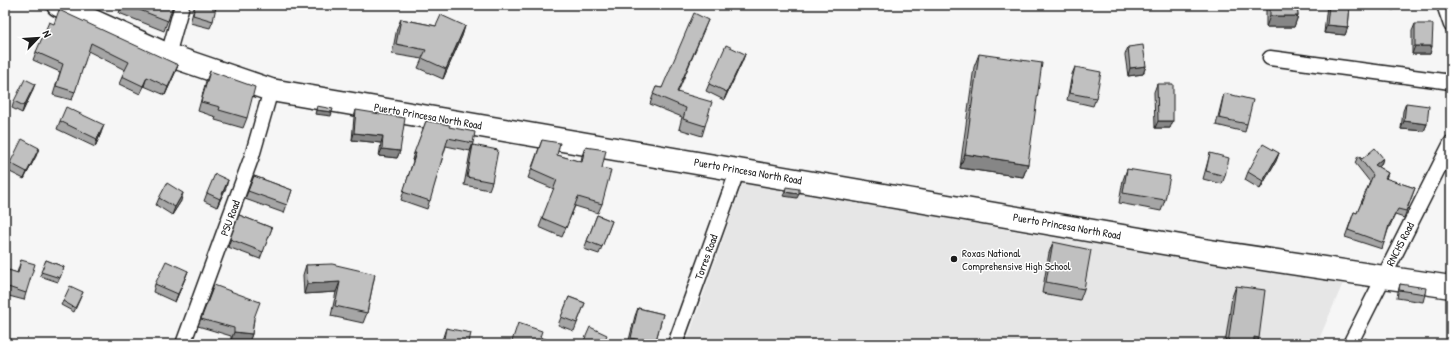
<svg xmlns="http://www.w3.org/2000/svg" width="1456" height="349" viewBox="0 0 1456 349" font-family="'Patrick Hand',sans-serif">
<rect width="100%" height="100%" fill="#f6f6f6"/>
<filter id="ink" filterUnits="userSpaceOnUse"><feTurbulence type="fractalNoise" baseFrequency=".025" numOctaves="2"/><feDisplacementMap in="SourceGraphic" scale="8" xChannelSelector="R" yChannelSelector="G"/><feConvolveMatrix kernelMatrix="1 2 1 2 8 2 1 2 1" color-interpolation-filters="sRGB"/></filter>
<g filter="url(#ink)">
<path fill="#e6e6e6" d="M743 182 1038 235 1343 283 1317 344H686Z"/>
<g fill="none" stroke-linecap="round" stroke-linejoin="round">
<g stroke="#1c1c1c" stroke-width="17">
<path id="minor" d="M1444 5 1451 25
M168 55 182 5
M1270 58 1451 82
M183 344 252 156 271 90
M675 344 738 169
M1350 344 1451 143"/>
</g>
<g stroke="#1c1c1c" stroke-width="25">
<path id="primary" d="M58 5 168 55 271 90 1210 251 1451 287"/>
</g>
<use href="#minor" stroke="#fff" stroke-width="14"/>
<use href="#primary" stroke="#fff" stroke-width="22"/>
</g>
<path fill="#a5a5a5" stroke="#1c1c1c" d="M122 5H173L164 31 119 13Z
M195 5H210L213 21 210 28 190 23Z
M1266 5H1297L1298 16 1294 27H1266Z
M1327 5H1350L1348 27 1345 35 1324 33Z
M401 19 436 26H465L462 36 443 79 418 68 422 59 392 54 397 28Z
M708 20 678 92 705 126 702 136 679 129 682 117 650 104 656 87 662 88Z
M54 24 178 65 175 73 165 95 144 86 140 94 119 84 125 70 88 51 72 100 53 95 60 72 33 60 36 52Z
M1415 24 1432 46 1430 54H1412V31Z
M1128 47 1146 66 1143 74 1128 76 1125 55Z
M745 54 742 62 724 100 706 91 709 84Z
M979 54 1028 164 1023 177 960 168 974 67Z
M1075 67 1096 98 1093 106 1067 100 1072 74Z
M210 71 247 118 243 128 215 120 216 117 198 111 206 81Z
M1157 84 1170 128H1155L1154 92Z
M32 92 22 113 12 108 14 101Z
M1224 93 1247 124 1245 132 1216 125Z
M1406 103 1427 124 1424 131 1401 129 1403 111Z
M356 110 400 151 397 158 379 156 381 143 352 140 354 117Z
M60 121 101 133 95 147 57 129Z
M426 121 449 127 473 143 470 151 446 146 427 209 401 200 413 161 412 160Z
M542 140 557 155 581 162 582 156 585 147 602 168V204L598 213 575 206 562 237 539 227 554 189 528 178Z
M473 145 492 182 489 190 464 185 470 153Z
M39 148 36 156 24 179 8 171 10 163Z
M1210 153 1225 176 1222 184 1203 179 1208 161Z
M1279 153 1276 161 1260 189 1245 180 1248 172Z
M1358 156 1362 159 1383 158 1381 165 1378 167 1388 173 1386 179 1415 188 1404 218 1395 215 1388 230 1382 249 1345 237 1354 212 1357 213 1370 182 1355 163Z
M1127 169 1165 200 1161 211 1119 203 1123 180Z
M254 176 292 190 284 213 245 199Z
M228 180 217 207 204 201 207 193Z
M159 198 181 201 172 215 156 205Z
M239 215 272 228 260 259 228 247Z
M597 215 612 221 599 254 584 249Z
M1053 242 1084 289 1080 300 1042 293 1049 253Z
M21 260 26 293 24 300 5 295V269L17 273Z
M46 260 64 267 58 282 40 276Z
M306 265 375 274 367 313 363 323 331 316 336 292 304 294 303 275Z
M188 271 175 302 153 292 155 284Z
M1400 284 1425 294 1423 302 1397 298 1398 292Z
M214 285 254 319 252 334 249 342 231 340V336L198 326Z
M1236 286 1257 344H1225L1232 297Z
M83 292 74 312 61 305 63 301Z
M569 297 585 303 574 331 558 325Z
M638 308 663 314 655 344H628L635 316Z
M446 328 469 342 474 344H441L443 337Z"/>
<path fill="#868686" stroke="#1c1c1c" d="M1381 5H1395L1394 10 1380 8Z
M1270 16H1298L1294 27H1266Z
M1327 25 1348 27 1345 35 1324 33Z
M465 26 462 36 443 79 446 69Z
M1415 46H1432L1430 54H1412Z
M745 54 742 62 724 100 727 92Z
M178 65 175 73 165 95 168 87Z
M1146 66 1143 74 1128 76 1130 68Z
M147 77 144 86 140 94 143 86Z
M35 84 32 92 22 113 24 106Z
M316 110 332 112 331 116 315 114Z
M1158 121H1173L1170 128H1155Z
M1404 121 1427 124 1424 131 1401 129Z
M104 125 101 133 95 147 97 139Z
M354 133 383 136 381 143 352 140Z
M39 148 36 156 24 179 27 172Z
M382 149 400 151 397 158 379 156Z
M414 153H416L413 161 412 160Z
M1279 153 1276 161 1260 189 1263 181Z
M965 154 1028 164 1023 177 960 168Z
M1383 158 1381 165 1372 172 1375 165Z
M228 180 226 188 217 207 220 199Z
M785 192 799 194 797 198 783 196Z
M183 193 181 201 172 215 175 207Z
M188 271 185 279 175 302 178 294Z
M340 282 336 292 304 294 307 284Z
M234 332 252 334 249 342 231 340Z
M1254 337 1259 338 1257 344H1252Z"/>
<path fill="#c0c0c0" stroke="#1c1c1c" d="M127 5H173L168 21Z
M195 5H210L216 7 213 21 193 15Z
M1270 5H1297L1298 16H1270Z
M1329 5H1350L1348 27 1327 25Z
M59 10 178 65 168 87 147 77 143 86 122 76 129 62 91 43 75 92 56 86 63 64 36 52 49 22 54 24Z
M694 13 708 20 677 92 712 102 705 126 683 119 686 108 653 94 656 87 662 88Z
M441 15 465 26 446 69 422 58 426 50 396 44 401 19 436 26Z
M1415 24H1433L1432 46H1415Z
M726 45 745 54 727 92 709 84Z
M1143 45 1146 66 1130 68 1128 47Z
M979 54 1042 63 1028 164 965 154Z
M1075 67 1101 72 1096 98 1069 93Z
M210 71 255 87 247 118 219 110 220 107 201 102Z
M25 79 35 84 24 106 14 101Z
M1157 84H1173V121H1158Z
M1224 93 1253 100 1247 124 1219 118Z
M1406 103 1429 106 1427 124 1404 121Z
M317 106 333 109 332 112 316 110Z
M66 107 104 125 97 139 60 121Z
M356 110 405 118 400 151 382 149 383 136 354 133Z
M5 115 7 116 5 122Z
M426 121 450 125 449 127 475 132 473 143 448 138 430 201 403 192 416 153H414Z
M22 139 39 148 27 172 10 163Z
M542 140 560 143 557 155 582 162 585 147 606 150 602 168 611 170 602 204 578 197 566 228 542 218 557 180 532 169Z
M1263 144 1279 153 1263 181 1248 172Z
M473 145 498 150 492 182 467 177Z
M1375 148 1383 158 1375 165 1388 173 1385 178 1415 188 1406 211 1398 209 1389 225 1384 243 1348 230 1354 212 1357 213 1373 175 1358 156 1362 159Z
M1210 153 1229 158 1225 176 1206 171Z
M1127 169 1170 176 1165 200 1123 193Z
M215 174 228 180 220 199 207 193Z
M254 176 292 190 287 205 248 191Z
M167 183 183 193 175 207 159 198Z
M786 187 799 189V194L785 192Z
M239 215 272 228 263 252 230 239Z
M597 215 612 221 602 247 587 241Z
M1053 242 1091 250 1084 289 1046 282Z
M21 260 35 264 26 293 5 286V269L18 273Z
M46 260 64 267 60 278 41 272Z
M166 261 188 271 178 294 155 284Z
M332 264 375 274 367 313 335 306 340 282 307 284 306 265Z
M1400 284 1426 288 1425 294 1399 290Z
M214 285 260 302 254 318 252 334 234 332V328L201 319Z
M70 286 83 292 75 308 63 301Z
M1236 286 1265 290 1259 338 1254 337V344H1228Z
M569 297 585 303 577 323 561 317Z
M638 308 663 314 655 344 631 338Z
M518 323 542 331 540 337 559 344H511Z
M590 327 607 335 603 344H584L583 343Z
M446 328 471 333 469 342 474 344H443Z
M1365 338 1377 344H1362Z"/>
</g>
<circle fill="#1c1c1c" stroke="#fff" stroke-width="1.5" cx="954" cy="259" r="4"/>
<g text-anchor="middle" stroke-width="3" stroke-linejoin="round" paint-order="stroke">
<g font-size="11" fill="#1c1c1c" stroke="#fff">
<text transform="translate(428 116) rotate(10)" y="4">Puerto Princesa North Road</text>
<text transform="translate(748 171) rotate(10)" y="4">Puerto Princesa North Road</text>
<text transform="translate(230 218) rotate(-70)" y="4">PSU Road</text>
<text transform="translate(1067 226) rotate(10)" y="4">Puerto Princesa North Road</text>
<text transform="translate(1400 244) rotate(-63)" y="4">RNCHS Road</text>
<text transform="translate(706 257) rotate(-70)" y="4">Torres Road</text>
</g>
<g font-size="11" fill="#1c1c1c" stroke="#fff" text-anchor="start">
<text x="962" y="257">Roxas National<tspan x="962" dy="13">Comprehensive High School</tspan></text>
</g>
</g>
<rect width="1456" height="349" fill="none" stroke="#fff" stroke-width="20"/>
<rect x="10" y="10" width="1436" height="329" fill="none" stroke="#1c1c1c" stroke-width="1.5" filter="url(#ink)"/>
<g transform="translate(38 38) rotate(65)" stroke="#ffffff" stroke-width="3" paint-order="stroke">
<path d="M0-3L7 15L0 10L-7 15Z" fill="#1c1c1c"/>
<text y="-6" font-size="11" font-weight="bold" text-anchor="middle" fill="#1c1c1c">N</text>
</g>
</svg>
